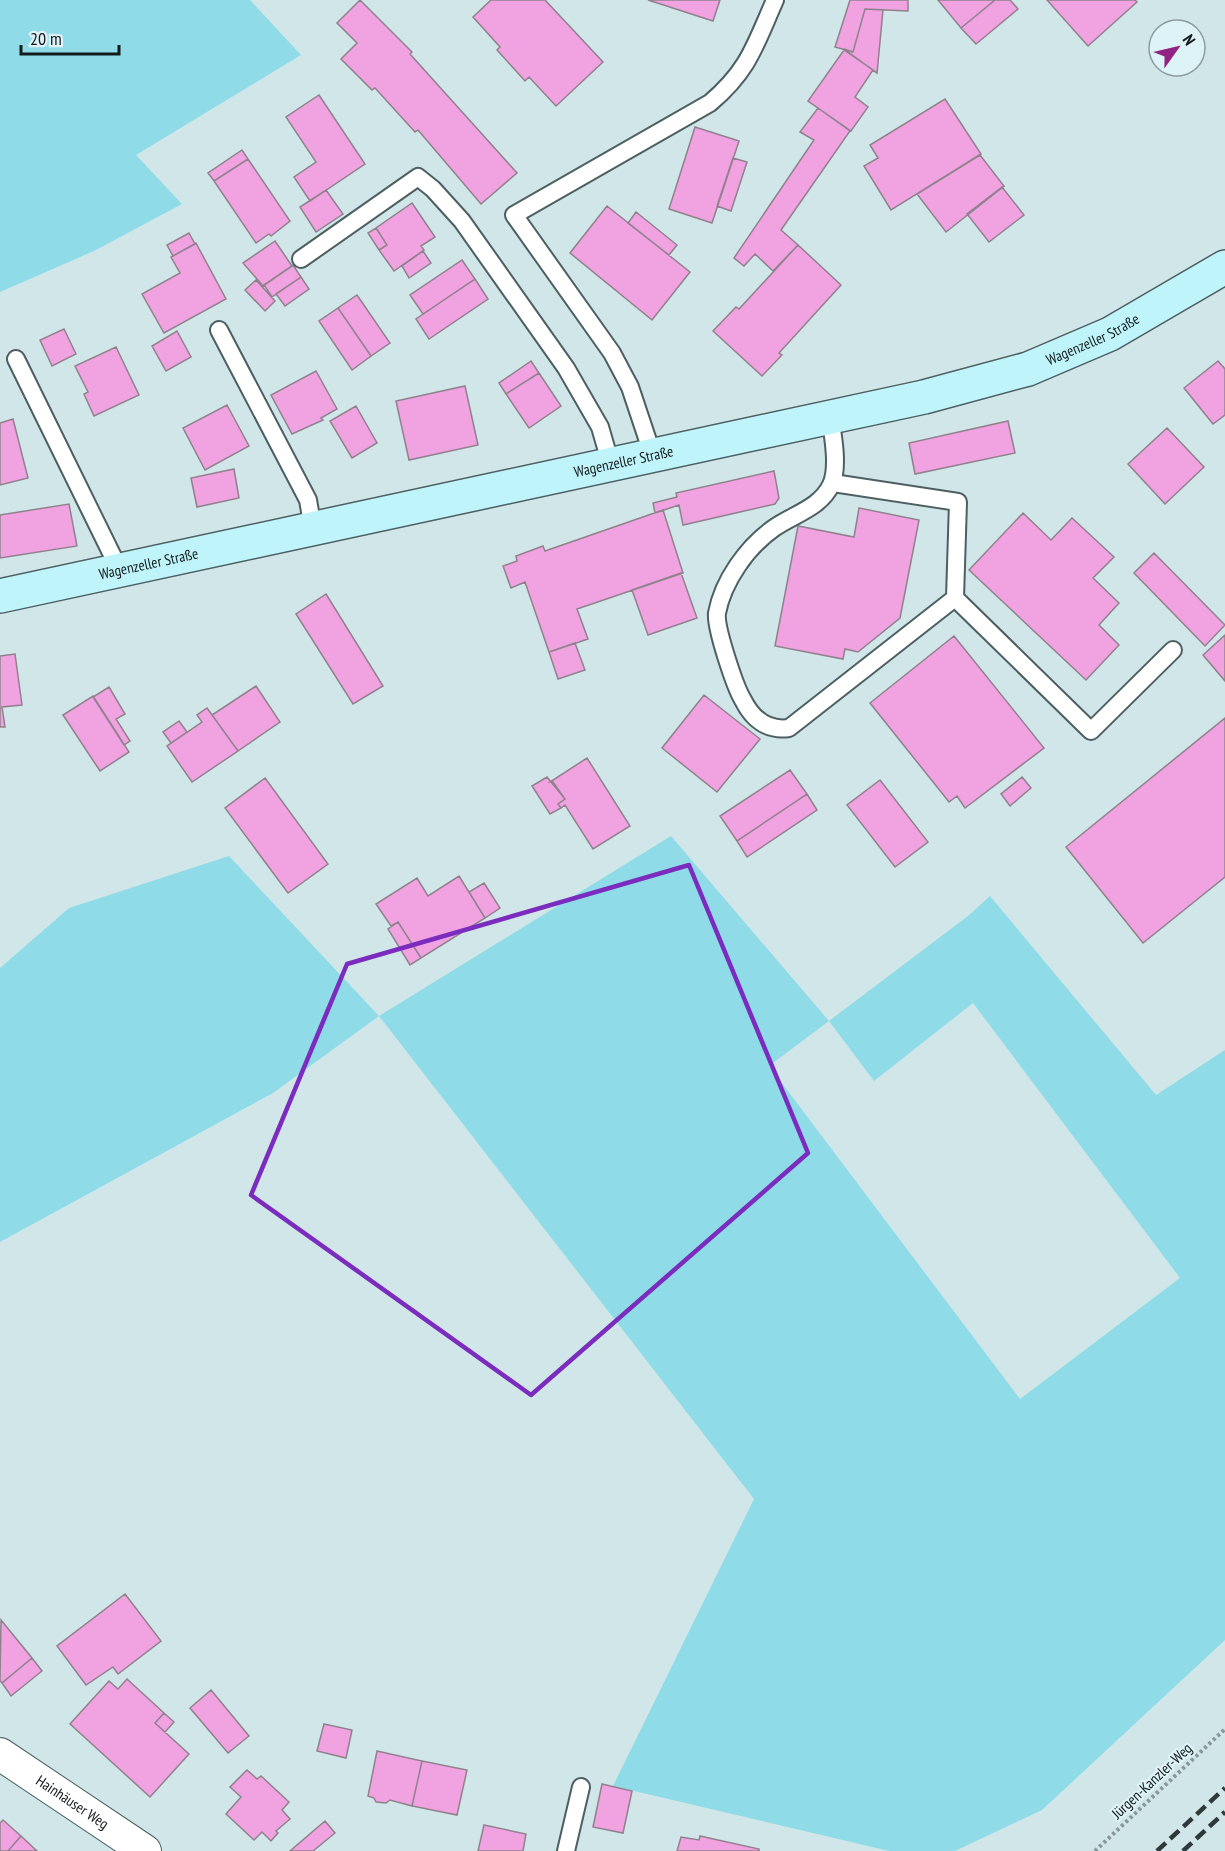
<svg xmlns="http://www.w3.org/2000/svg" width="1225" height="1851" viewBox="0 0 1225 1851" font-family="'PT Sans Narrow',sans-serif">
<rect width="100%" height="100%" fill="#d1e6e9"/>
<path fill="#8fdce8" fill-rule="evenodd" d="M0 0H250L301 55 136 155 182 204 94 251 0 292Z
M671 836 829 1021 968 916 990 896 1156 1095 1225 1050V1640L1042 1810 955 1851H889L613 1786 754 1499 379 1016 273 1093 0 1242V968L69 908 229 856 379 1016ZM973 1003 1180 1278 1020 1399 769 1066 829 1021 874 1081Z"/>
<path fill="#f0a2e1" stroke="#90828d" stroke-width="1.5" d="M360 0 412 52 410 54 517 173 481 204 418 130 415 132 375 88 372 90 341 59 357 43 337 23Z
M491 0H545L603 62 556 106 529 77 525 81 497 50 500 47 473 17Z
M648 0H720L713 21Z
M850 0H908V11L865 9 853 52 835 47Z
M938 0H995L961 28Z
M995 0H1010L1018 9 976 44 961 28Z
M1047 0H1135L1137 2 1088 46Z
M865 9 883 10 877 73 844 49 853 52Z
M844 50 873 70 855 97 868 107 851 131 808 101Z
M319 95 365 164 310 201 294 177 316 162 286 117Z
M945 99 981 154 891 210 864 166 878 158 870 145Z
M818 108 850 131 781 230 798 245 773 271 755 254 744 266 734 258 814 140 800 132Z
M695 127 739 141 712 223 669 209Z
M242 150 248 159 214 181 208 173Z
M980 155 1004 186 946 232 917 194Z
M733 158 747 162 731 211 717 206Z
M248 159 290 221 271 236 269 234 256 243 214 181Z
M1002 187 1024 215 989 242 967 214Z
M326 190 343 214 316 232 300 207Z
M412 203 435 237 421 246 424 250 394 271 379 250 387 245 376 228Z
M607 206 690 272 652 320 570 253Z
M636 212 677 245 669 255 628 223Z
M376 228 387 245 379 250 368 233Z
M189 233 195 244 173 256 167 245Z
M275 241 292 266 263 286 243 263Z
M196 243 226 299 164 333 142 294 180 273 171 257Z
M798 245 841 285 779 353 782 355 762 376 713 331 736 307 739 309Z
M423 251 431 263 409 278 402 266Z
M462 260 475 279 423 314 410 295Z
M293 265 301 277 272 297 264 285Z
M301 277 309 289 285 306 276 294Z
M475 279 488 299 429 339 416 319Z
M256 280 275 301 265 311 245 290Z
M357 295 390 343 371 356 338 308Z
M338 308 371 356 352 370 319 321Z
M64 329 76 354 52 366 40 340Z
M177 331 191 357 166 371 152 346Z
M116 347 139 395 94 416 84 394 88 392 75 366Z
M531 361 539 373 506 394 499 383Z
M1218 361 1225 369V415L1213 424 1184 388Z
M316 371 337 409 321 418 323 420 292 434 271 395Z
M539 373 561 406 529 428 506 394Z
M465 386 478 445 409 460 396 401Z
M227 405 249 446 205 470 183 428Z
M356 406 377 443 352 458 330 421Z
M13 419 28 478 0 485V423Z
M1008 421 1015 453 915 474 909 443Z
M1167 428 1204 467 1165 504 1128 464Z
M234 469 239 498 197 507 191 478Z
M774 471 779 498 775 504 683 525 679 505 655 513 653 503 677 497 676 493Z
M69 504 77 546 0 558V515Z
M859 508 919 520 900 618 858 652 845 649 843 659 775 646 798 526 854 537Z
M663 510 683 573 577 609 588 639 549 652 525 582 511 588 503 566 517 561 516 556 543 546 545 551Z
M1023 513 1051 540 1072 518 1114 557 1093 578 1119 603 1099 625 1119 645 1086 680 969 570Z
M1154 553 1225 625 1205 646 1134 573Z
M681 573 697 618 648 635 632 590Z
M326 594 383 686 353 704 296 614Z
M1225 635V681L1203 655Z
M954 636 1044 748 965 808 957 796 949 802 870 703Z
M575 643 585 670 558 679 549 652Z
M15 654 22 705 2 707 5 727H0V656Z
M256 686 280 722 238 751 212 715Z
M109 687 125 714 116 719 130 741 124 745 93 697Z
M704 695 760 739 717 792 662 748Z
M93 696 129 752 100 771 63 715Z
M207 708 238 751 192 782 167 746 202 722 197 715Z
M1225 718V877L1143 943 1066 847Z
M179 721 187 732 171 743 163 732Z
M587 758 630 826 593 849 565 805 561 808 558 804 565 799 553 782H550Z
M790 770 807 794 737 841 720 816Z
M547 777 565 799 558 804 561 808 550 814 532 786Z
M1022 777 1031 788 1010 806 1001 794Z
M265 778 328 864 288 893 225 808Z
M880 780 928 842 895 867 847 805Z
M807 794 817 810 747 857 737 841Z
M459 876 485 918 421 958 398 922 391 926 376 904 417 878 428 896Z
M484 883 500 908 485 918 469 892Z
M398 922 421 958 410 965 388 929Z
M125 1594 161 1641 118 1674 113 1667 86 1685 57 1646Z
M1 1620 32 1658 2 1683 0 1681Z
M32 1658 42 1671 11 1696 2 1683Z
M127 1679 164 1713 155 1723 189 1754 150 1797 70 1724 109 1681 118 1689Z
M211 1690 249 1736 228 1753 190 1708Z
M164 1713 174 1722 165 1732 155 1723Z
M324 1724 352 1730 346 1758 317 1751Z
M377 1751 422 1761 412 1806 390 1800 386 1803 376 1802 374 1798 368 1796Z
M422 1761 467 1770 457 1815 412 1806Z
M247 1770 257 1779 261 1776 289 1802 282 1810 290 1819 276 1831 278 1833 271 1841 262 1832 254 1840 226 1814 241 1797 230 1787Z
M602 1784 632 1791 623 1833 593 1827Z
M3 1820 21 1836 8 1851H0V1823Z
M325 1821 335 1833 313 1851H290Z
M484 1825 526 1834 523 1851H478Z
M21 1836 37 1851H8Z
M700 1836 759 1849V1851H677L681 1837 699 1840Z"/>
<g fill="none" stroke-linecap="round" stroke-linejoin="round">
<g stroke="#4d5f62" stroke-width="20">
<path id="service" d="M301 259 418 177 433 189 462 221 566 368 600 427 611 465
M219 330 308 500 313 529
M16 359 120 571
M830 417C833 435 839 468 831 485 820 508 794 514 774 528 747 547 723 581 717 613 715 627 735 687 743 700 753 720 768 731 789 728L955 598 958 502 833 483
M653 456 630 387 612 353 514 215 710 103C749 70 755 45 775 0
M955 598 1091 731 1173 650
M566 1851 581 1787"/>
</g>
<g stroke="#4d5f62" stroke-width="34">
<g id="minor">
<path id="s1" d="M0 1754 145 1851"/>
</g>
</g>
<g stroke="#4d5f62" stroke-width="36">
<g id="secondary">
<path id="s2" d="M0 596 924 397 1028 369 1110 334 1225 267"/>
</g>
</g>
<path stroke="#88979a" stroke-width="4" stroke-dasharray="3 3" stroke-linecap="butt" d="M1095 1851 1225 1729"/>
<use href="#service" stroke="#fff" stroke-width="16"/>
<use href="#minor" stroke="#fff" stroke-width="32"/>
<use href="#secondary" stroke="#bff4fa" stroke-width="33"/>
<path stroke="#30393a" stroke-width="4.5" stroke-dasharray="12 6" stroke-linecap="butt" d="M1157 1851 1225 1788
M1183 1851 1225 1812"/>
</g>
<path fill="none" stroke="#7b2cbf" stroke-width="4.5" stroke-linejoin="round" d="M689 865 808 1153 531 1395 251 1195 347 964Z"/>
<g text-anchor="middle" stroke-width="4.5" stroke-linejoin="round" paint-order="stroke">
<g font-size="15" fill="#141b1c" stroke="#def3f7">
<text dy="5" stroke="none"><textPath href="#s2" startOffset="1124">Wagenzeller Straße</textPath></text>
<text dy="5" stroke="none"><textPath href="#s2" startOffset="638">Wagenzeller Straße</textPath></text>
<text dy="5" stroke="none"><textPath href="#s2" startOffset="152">Wagenzeller Straße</textPath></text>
<text transform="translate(1152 1781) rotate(-43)" y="5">Jürgen-Kanzler-Weg</text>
<text dy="5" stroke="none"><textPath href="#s1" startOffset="87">Hainhäuser Weg</textPath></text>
</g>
</g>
<g transform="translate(1177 48) rotate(56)"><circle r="28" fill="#def3f7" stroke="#8d9d9f" stroke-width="1.5"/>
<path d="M0-4.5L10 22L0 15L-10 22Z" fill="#922283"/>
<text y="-9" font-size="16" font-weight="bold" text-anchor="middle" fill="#141b1c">N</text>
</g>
<path d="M21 45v9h98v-9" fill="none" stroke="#141b1c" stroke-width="3"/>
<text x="30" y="45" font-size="18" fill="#141b1c" stroke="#def3f7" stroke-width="4.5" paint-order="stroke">20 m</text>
</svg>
